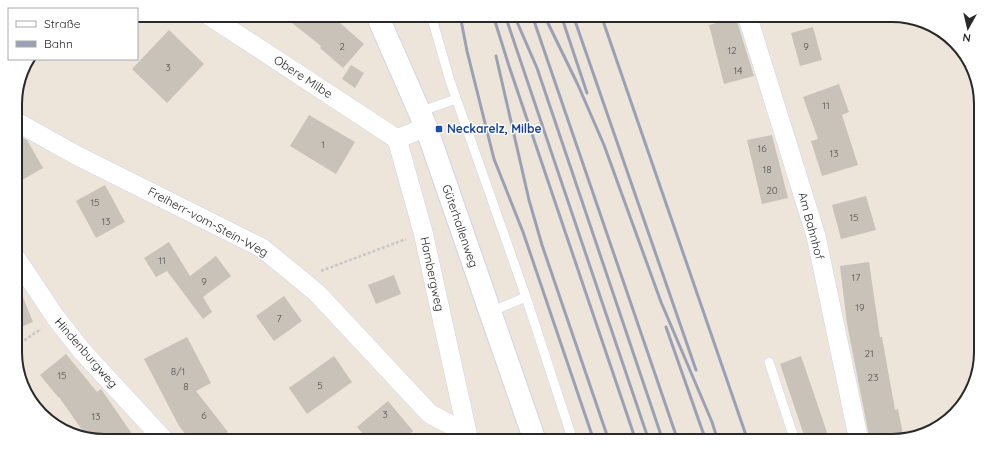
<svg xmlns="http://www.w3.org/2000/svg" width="996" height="456" viewBox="0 0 996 456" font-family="Quicksand,sans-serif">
<rect width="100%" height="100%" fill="#ede5da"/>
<path fill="#c8c2b9" d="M282 15H331L364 44 343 68 320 48 321 46Z
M736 18 754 76 724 84 709 25Z
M813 27 822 60 800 66 791 33Z
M169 30 204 64 167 103 132 69Z
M351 65 364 73 355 88 342 79Z
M839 84 849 112 842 115 858 165 822 176 811 141 818 139 803 97Z
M309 115 355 142 336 174 290 146Z
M15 134 27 140 43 168 15 184Z
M772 135 788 198 762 204 747 140Z
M105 185 125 222 96 238 76 201Z
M866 196 876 230 841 239 832 205Z
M169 242 190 276 216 256 231 276 203 297 212 312 203 319 167 271 156 277 144 258Z
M869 262 880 337H882L895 410 898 409 904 439 897 441H870L847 324 840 266Z
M394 275 401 294 376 304 368 285Z
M16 280 33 322 16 329Z
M284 296 302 321 274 341 256 316Z
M187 337 211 383 196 391 228 432 216 441H191L179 426 144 359Z
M66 354 97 392 101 389 137 441H104L87 437 59 397H58L40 375Z
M334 356 352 382 307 414 289 388Z
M801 356 830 441H806L780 364Z
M388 401 413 431 402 441H369L357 427Z"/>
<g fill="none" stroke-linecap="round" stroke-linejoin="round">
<g stroke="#cfd3e4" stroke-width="10">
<path id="service" d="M431 15 450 81 526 297 573 441
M419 112 456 99
M490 312 526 297
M769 362 795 441"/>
</g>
<g stroke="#cfd3e4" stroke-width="20">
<path id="minor" d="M208 15 397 139
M747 15 816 236 859 441
M15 121 76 155 262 248 317 293 430 414 466 433
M397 139 423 232 469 441
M397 139 426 127
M16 258 56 318 82 351 165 441"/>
</g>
<g stroke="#cfd3e4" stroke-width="24">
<path id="tertiary" d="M377 15 426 127 535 441"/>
</g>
<path stroke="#c7c7c7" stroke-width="2.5" stroke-dasharray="3 2" stroke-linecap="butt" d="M321 271 406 239
M16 346 41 329"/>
<use href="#service" stroke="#fff" stroke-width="9"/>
<use href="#minor" stroke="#fff" stroke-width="19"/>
<use href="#tertiary" stroke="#fff" stroke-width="22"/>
<path stroke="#9ca0b5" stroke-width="3" d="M460 15 467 51 494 159 523 232 594 441
M493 15 509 66 636 441
M505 15 649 441
M514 15 537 68 663 441
M532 15 678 441
M544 15 578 85 604 145 661 302 712 422 718 441
M561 15 587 93
M573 15 696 370
M601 15 748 441
M496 56 529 200 542 245 609 441
M666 327 706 441"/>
</g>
<rect fill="#1a4fb4" stroke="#fff" stroke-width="1.5" x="435" y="125" width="8" height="8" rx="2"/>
<g text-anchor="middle" stroke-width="3" stroke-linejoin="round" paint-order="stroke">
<g font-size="10" fill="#514f4d">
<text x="342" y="50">2</text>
<text x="806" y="50">9</text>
<text x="732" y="54">12</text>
<text x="168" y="71">3</text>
<text x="738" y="74">14</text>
<text x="826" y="109">11</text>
<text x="323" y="148">1</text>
<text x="762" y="152">16</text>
<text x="834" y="157">13</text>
<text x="767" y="173">18</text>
<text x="772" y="194">20</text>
<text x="95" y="206">15</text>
<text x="854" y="221">15</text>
<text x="106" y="225">13</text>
<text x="162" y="264">11</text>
<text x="856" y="281">17</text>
<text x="204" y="285">9</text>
<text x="860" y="311">19</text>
<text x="279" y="322">7</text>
<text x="869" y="357">21</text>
<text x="178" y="375">8/1</text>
<text x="62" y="379">15</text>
<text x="873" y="381">23</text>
<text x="320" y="389">5</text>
<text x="186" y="390">8</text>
<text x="385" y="418">3</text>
<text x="204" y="419">6</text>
<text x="96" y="420">13</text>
</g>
<g font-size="12" fill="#292929" stroke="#fff">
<text transform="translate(303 77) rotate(33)" y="4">Obere Milbe</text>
<text transform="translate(208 222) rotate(28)" y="4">Freiherr-vom-Stein-Weg</text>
<text transform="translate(460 226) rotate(71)" y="4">Güterhallenweg</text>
<text transform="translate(811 226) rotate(75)" y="4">Am Bahnhof</text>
<text transform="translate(432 274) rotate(78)" y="4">Hambergweg</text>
<text transform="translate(86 353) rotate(49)" y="4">Hindenburgweg</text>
</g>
<g font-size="12" font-weight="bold" fill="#164399" stroke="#fff" text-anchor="start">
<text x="447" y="133">Neckarelz, Milbe</text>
</g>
</g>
<path d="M0 0H996V456H0ZM104 22H892A82 82 0 0 1 974 104V352A82 82 0 0 1 892 434H104A82 82 0 0 1 22 352V104A82 82 0 0 1 104 22Z" fill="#fff" fill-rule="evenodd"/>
<path fill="none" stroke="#292929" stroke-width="2" d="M104 22H892A82 82 0 0 1 974 104V352A82 82 0 0 1 892 434H104A82 82 0 0 1 22 352V104A82 82 0 0 1 104 22Z"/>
<rect x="8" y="8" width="130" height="52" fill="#ffffff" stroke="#a9a9a9"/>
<rect x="16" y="21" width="20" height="6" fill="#ffffff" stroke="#a9a9a9"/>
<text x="44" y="28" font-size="12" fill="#292929">Straße</text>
<rect x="16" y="41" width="20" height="6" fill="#9ca0b5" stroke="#a9a9a9"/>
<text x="44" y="48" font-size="12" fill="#292929">Bahn</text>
<g transform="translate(968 28) rotate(188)" stroke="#ffffff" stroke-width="3" paint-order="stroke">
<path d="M0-3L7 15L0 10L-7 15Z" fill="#292929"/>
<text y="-6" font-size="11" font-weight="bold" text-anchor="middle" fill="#292929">N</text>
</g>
</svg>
